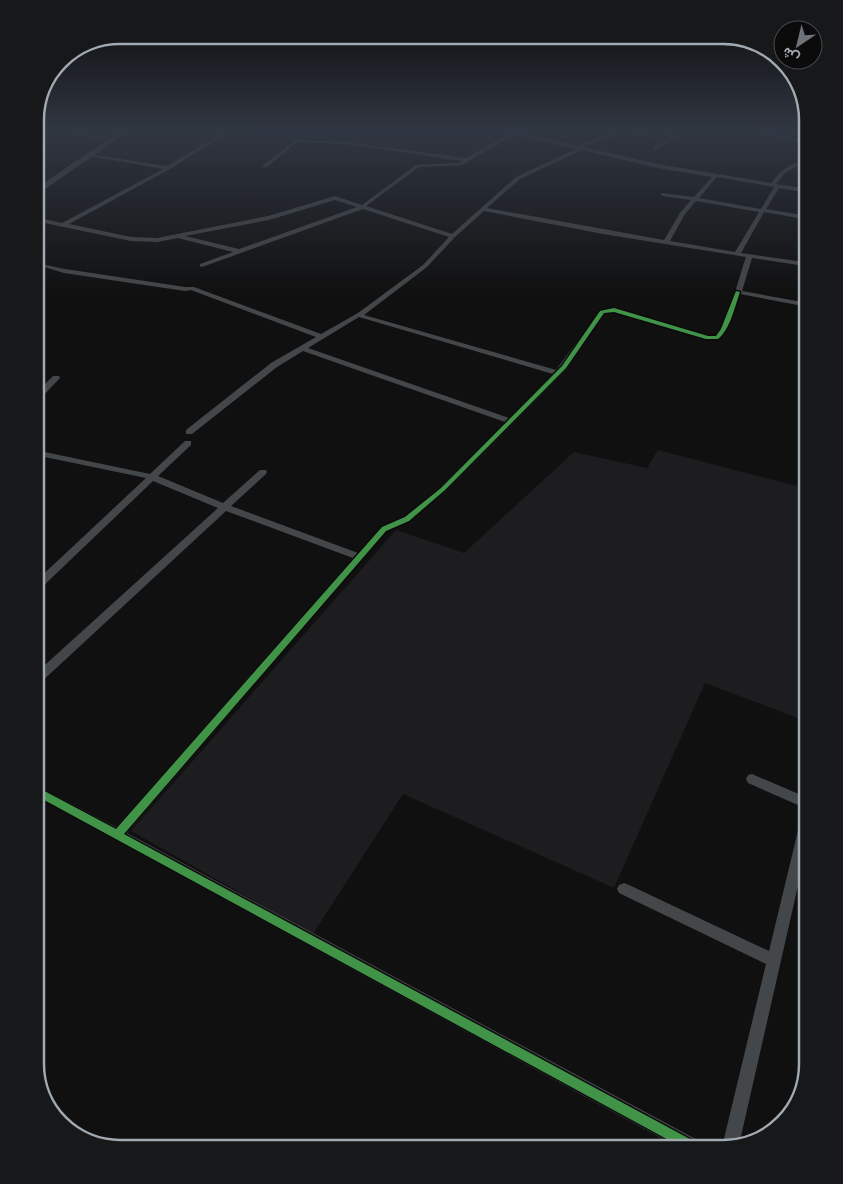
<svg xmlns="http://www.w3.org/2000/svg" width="843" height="1184" viewBox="0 0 843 1184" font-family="Barlow,Vazirmatn,sans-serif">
<rect width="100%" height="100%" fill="#101010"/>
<path fill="#1d1d1f" d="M658 450 808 489V722L705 683 614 888 403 794 313 934 131 831 396 530 464 553 574 452 647 468Z"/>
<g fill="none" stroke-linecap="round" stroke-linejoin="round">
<path fill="#444749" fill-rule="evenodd" d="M41 129H53L107 138 105 139Z
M229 129H234L170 169 69 224 131 237 157 238 268 216 335 196 362 205 416 165 459 163 462 161 347 144 297 142 267 167H263V165L296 140 347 142 466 158 510 133 496 129 515 131 578 146 621 129H628L654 136 652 137 629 133 624 131 583 147 658 164 771 183C782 170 790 160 808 163V167L799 165 785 173 776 184 808 189V193L779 188 766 209 808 216V220L764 212 741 253 804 262 808 259V265L805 266 752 258 742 291 808 303V307L740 294 727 329 720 338 708 340 614 312 604 314 567 369 446 491 410 521 387 531 127 833 703 1143 705 1149H681L35 796V785L116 827 353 558 226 511 39 684 35 685V674L218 508 153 481 39 590 35 591V582L146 478 35 455V450L150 474 185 441H191V445L158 476 223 503 260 470H266L267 472 266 474 231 506 358 553 381 527 404 517 440 487 505 422 303 351 277 367 192 434H186V430L271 363 316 337 191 290 185 291 64 273 41 266V264L65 269 185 287H194L321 334 358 313 423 265 449 237 363 209 202 267 200 266V264L233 252 178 238 157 242 131 241 35 221V217L62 223 163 169 90 156 88 154 167 166ZM515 134 576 149 516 177 452 234 366 206 419 167 462 165ZM582 150 658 168 712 177 694 197 661 193V195L663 196 691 200 680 213 664 240 487 208 520 179ZM717 177 774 187 761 209 699 198ZM335 200 357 207 239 249 185 236 269 220ZM696 201 759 212 735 252 670 241 685 214ZM484 211 603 234 746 257C738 280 730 316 716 335L708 336 614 308 600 311 556 370 364 315 427 267 455 237ZM359 317 553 374 509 418 308 348Z
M643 129H651L677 137 655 150 653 148 671 137Z
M738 129H748L808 141V143Z
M53 376H59L60 378 38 401H35V394Z
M752 774 808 798V842L739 1145 723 1149 722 1147 766 964 619 893 617 889 619 885 624 883 629 885 769 951 802 814 804 810 807 809 748 783 746 779 748 775Z"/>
<path fill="#47494a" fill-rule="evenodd" d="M123 129H132L35 196V189Z"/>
<g stroke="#0b0b0c" stroke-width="3">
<path id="cycleway" d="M736 291 740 292C735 306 730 330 718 339H706L614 312 604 313 566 368 445 490 409 521 386 531 124 834 701 1145 703 1149H685L35 795V786L116 829 382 527 405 517 441 488 562 366 600 311 614 308 708 336H716L721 329Z"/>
</g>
<use href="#cycleway" fill="#419447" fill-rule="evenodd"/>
</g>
<linearGradient id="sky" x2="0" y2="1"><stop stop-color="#090909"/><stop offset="0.44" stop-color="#313742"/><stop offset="1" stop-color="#313742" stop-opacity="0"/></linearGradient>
<rect width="843" height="295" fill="url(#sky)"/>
<path d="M0 0H843V1184H0ZM120 44H723A76 76 0 0 1 799 120V1064A76 76 0 0 1 723 1140H120A76 76 0 0 1 44 1064V120A76 76 0 0 1 120 44Z" fill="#171819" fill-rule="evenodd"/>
<path fill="none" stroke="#a1a9b1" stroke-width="2.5" d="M120 44H723A76 76 0 0 1 799 120V1064A76 76 0 0 1 723 1140H120A76 76 0 0 1 44 1064V120A76 76 0 0 1 120 44Z"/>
<g transform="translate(798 45) rotate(215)"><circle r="24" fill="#0b0b0c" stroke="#474a4e"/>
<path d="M0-4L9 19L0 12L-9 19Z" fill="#6e7379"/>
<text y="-8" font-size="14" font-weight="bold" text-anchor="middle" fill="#a1a9b1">ش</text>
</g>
</svg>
